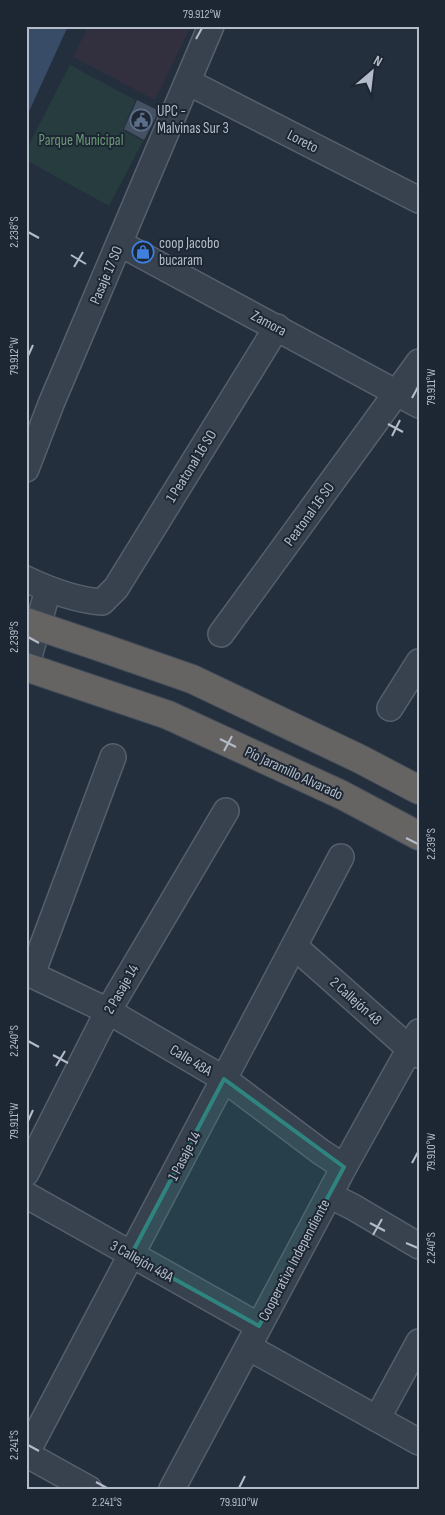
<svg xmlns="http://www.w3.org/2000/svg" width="445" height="1515" viewBox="0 0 445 1515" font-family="'Sofia Sans Condensed',sans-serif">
<rect width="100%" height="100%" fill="#242f3e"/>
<path fill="#32303f" d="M89 26H191L155 100 73 57Z"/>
<path fill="#263c3f" d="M70 65 135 100 123 130 143 141 109 206 26 160V150Z"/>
<path fill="#394c67" d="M26 26H68L26 118Z"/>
<path fill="#455162" d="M137 100 159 111 144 140 124 129Z"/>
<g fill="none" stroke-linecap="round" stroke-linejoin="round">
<g stroke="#565f6c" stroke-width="28">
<path id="minor" d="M188 82 419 200
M119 243 419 405
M26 469 51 404 211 26
M26 579C51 591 75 600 102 602L116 588 277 327
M221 634 419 362
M26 667 48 590
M390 708 419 662
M294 946 410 1049 419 1055
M26 972 108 1011 224 1079 321 1152 344 1167
M32 974 113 757
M26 1173 108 1011 226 811
M26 1195 259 1326
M329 1195 353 1207 419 1246
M248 1347 419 1442
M377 1419 419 1342
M26 1454 341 857
M26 1454 89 1489
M172 1489 344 1167 419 1032"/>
</g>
<g stroke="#434c59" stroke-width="30">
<path id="trunk" d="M103 648 192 679 360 759 419 790
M26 667 168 715 342 795 419 836"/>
</g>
<use href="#minor" stroke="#38414e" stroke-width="25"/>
<use href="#trunk" stroke="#656462" stroke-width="28"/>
<g stroke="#434c59" stroke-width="30" stroke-linecap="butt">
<path id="trunk-bridge" d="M26 622 103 648"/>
</g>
<use href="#trunk-bridge" stroke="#656462" stroke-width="28"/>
</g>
<path fill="#308480" fill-opacity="0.2" stroke="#308480" stroke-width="4" stroke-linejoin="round" d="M224 1079 344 1167 259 1326 131 1255Z"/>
<path fill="none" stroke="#b4bcc9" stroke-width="2" d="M196 39 202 28M28 232 39 238M71 255 86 264M74 267 83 252M28 356 33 345M412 398 418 387M388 424 403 432M392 436 400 420M28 637 39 643M220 739 236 747M224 751 232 736M406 838 418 844M28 1041 39 1047M53 1055 68 1063M56 1066 65 1051M28 1121 33 1110M412 1163 418 1152M370 1223 385 1231M373 1235 382 1219M406 1243 418 1248M28 1445 39 1451M96 1482 107 1488M239 1488 245 1476"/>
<defs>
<g id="civic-ring" transform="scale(1.125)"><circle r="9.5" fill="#1d2633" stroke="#5c6f8a" stroke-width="1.5"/><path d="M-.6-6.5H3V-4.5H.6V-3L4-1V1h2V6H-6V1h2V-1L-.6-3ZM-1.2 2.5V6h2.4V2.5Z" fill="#5c6f8a"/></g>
<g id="shop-ring" transform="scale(1.125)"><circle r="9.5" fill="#1d2633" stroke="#3f7fe0" stroke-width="1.5"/><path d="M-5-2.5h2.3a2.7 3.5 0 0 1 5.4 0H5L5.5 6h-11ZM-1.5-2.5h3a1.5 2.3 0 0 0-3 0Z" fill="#3f7fe0"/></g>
</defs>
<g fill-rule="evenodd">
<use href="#civic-ring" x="141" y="120"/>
<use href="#shop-ring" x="143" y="252"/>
</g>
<g text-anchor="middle" stroke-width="4" stroke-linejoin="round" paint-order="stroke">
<g font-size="15" fill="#b4bcc9" stroke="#1d2633" text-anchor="start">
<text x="157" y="116">UPC -<tspan x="157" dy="17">Malvinas Sur 3</tspan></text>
<text x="159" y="248">coop Jacobo<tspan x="159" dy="17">bucaram</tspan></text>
</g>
<g font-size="15" fill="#6b9a76" stroke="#1d2633">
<text x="81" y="145">Parque Municipal</text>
</g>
<g font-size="15" fill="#b4bcc9" stroke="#1d2633">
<text transform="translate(303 141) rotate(27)" y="5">Loreto</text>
<text transform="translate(106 275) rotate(-67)" y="5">Pasaje 17 SO</text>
<text transform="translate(269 323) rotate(28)" y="5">Zamora</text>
<text transform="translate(191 466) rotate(-58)" y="5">1 Peatonal 16 SO</text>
<text transform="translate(309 514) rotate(-54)" y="5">Peatonal 16 SO</text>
<text transform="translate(294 773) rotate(25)" y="5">Pío Jaramillo Alvarado</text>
<text transform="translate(121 989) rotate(-60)" y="5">2 Pasaje 14</text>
<text transform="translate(356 1001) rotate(42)" y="5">2 Callejón 48</text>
<text transform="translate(191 1060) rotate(31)" y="5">Calle 48A</text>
<text transform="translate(184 1156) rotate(-62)" y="5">1 Pasaje 14</text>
<text transform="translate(294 1260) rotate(-62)" y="5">Cooperativa Independiente</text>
<text transform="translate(142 1261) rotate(29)" y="5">3 Callejón 48A</text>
</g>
</g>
<rect width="445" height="1515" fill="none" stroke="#1d2633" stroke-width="55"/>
<g transform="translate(372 72) rotate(28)" stroke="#1d2633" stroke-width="4" paint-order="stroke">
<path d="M0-4L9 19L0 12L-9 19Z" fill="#b4bcc9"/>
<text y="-8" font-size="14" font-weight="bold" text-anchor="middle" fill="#b4bcc9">N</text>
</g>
<rect x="28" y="28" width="390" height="1460" fill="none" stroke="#b4bcc9" stroke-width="2"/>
<g font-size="12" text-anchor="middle" fill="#b4bcc9">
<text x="202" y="18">79.912°W</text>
<text transform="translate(14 232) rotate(-90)" y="4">2.238°S</text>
<text transform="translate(14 356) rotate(-90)" y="4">79.912°W</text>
<text transform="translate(431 387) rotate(-90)" y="4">79.911°W</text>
<text transform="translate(14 637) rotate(-90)" y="4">2.239°S</text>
<text transform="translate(431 844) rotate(-90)" y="4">2.239°S</text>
<text transform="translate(14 1041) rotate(-90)" y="4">2.240°S</text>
<text transform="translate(14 1121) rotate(-90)" y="4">79.911°W</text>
<text transform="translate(431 1152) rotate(-90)" y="4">79.910°W</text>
<text transform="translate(431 1248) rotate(-90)" y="4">2.240°S</text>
<text transform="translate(14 1445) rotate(-90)" y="4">2.241°S</text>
<text x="107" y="1506">2.241°S</text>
<text x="239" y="1506">79.910°W</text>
</g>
</svg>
